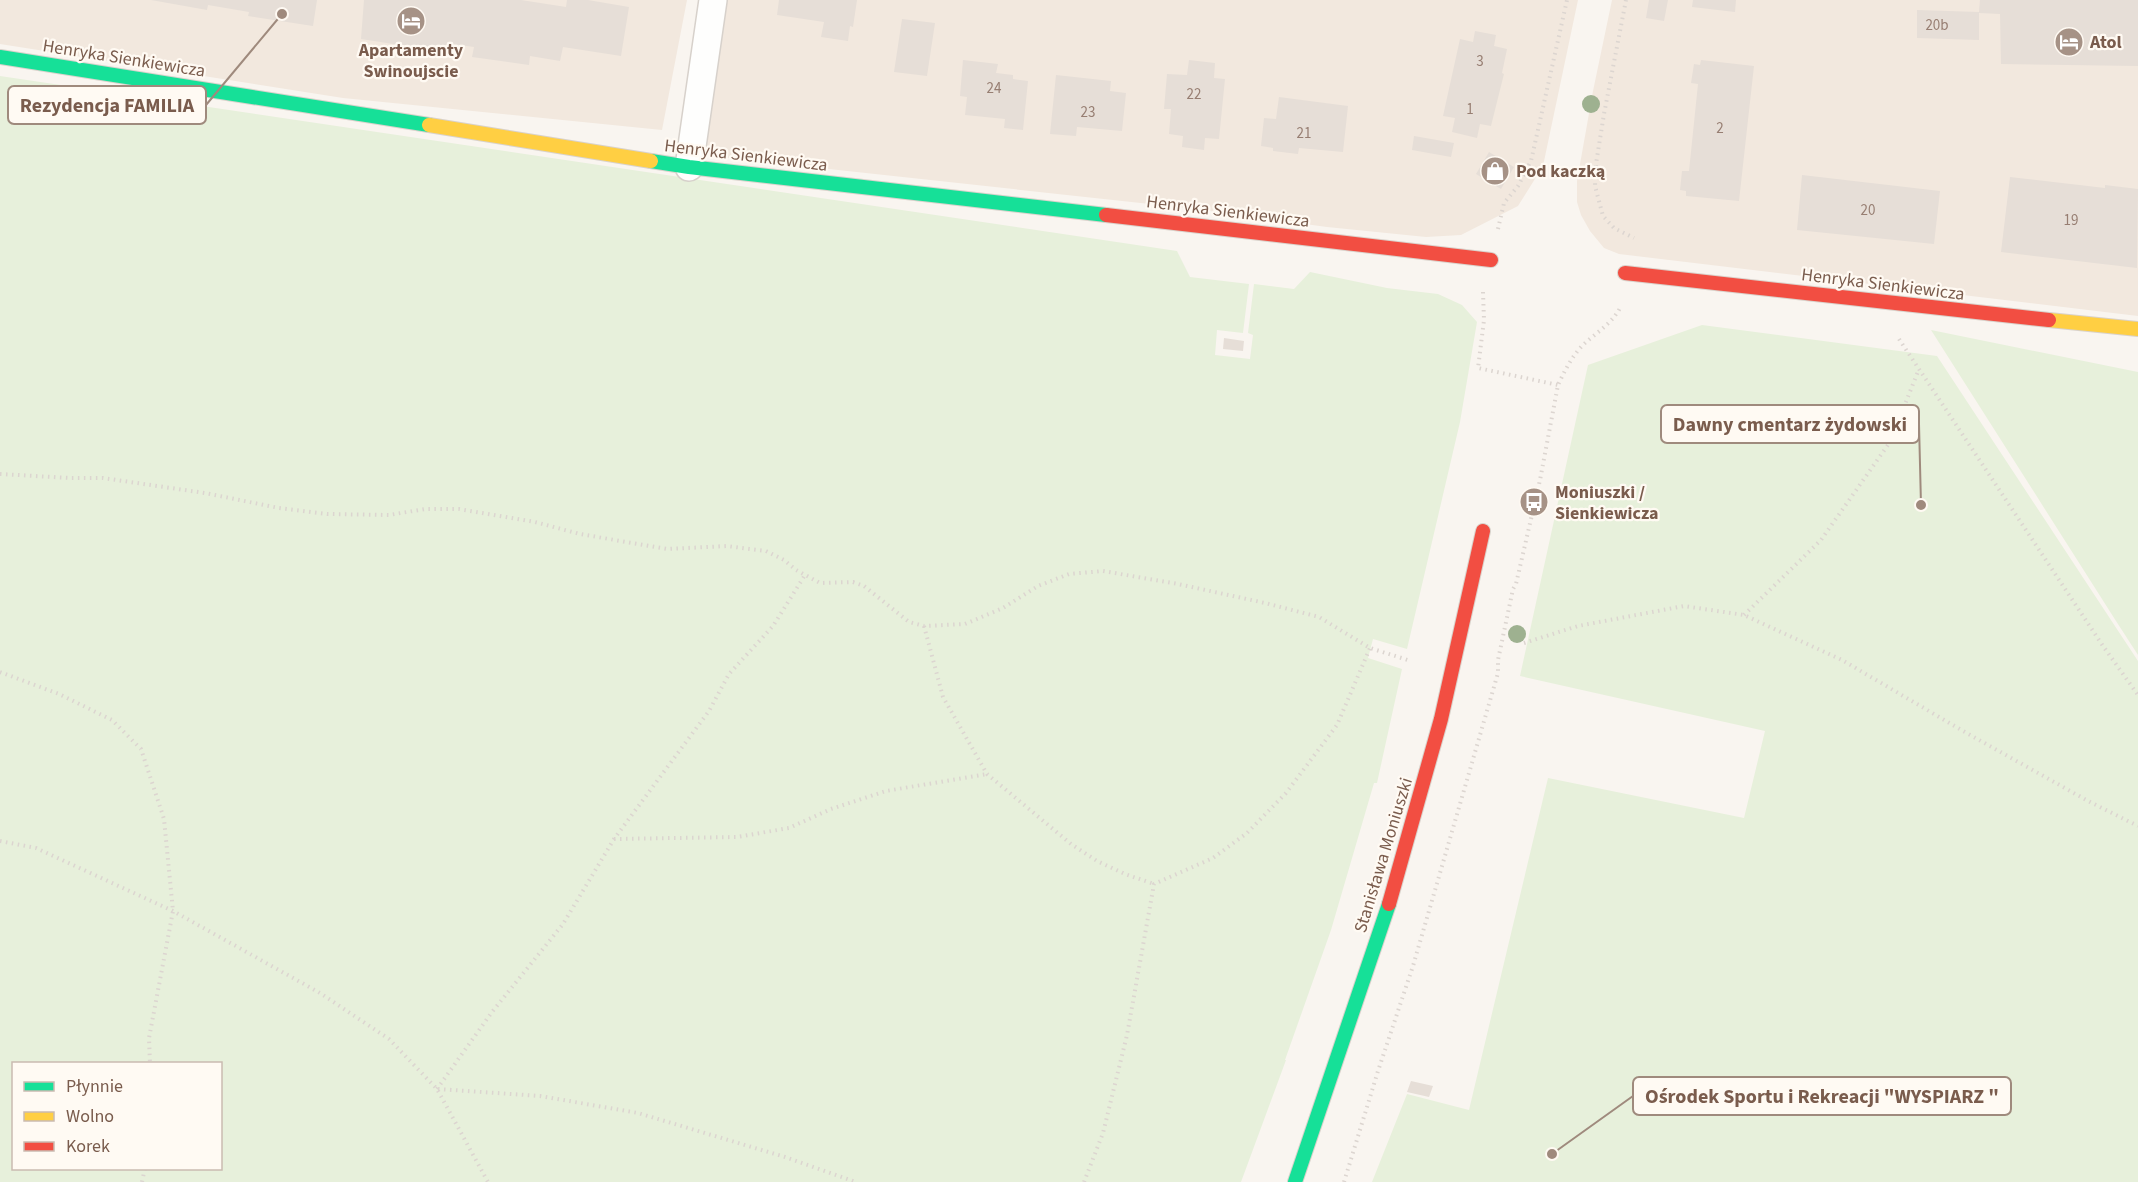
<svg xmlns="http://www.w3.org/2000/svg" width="2138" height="1182" viewBox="0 0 2138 1182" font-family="'Source Sans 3',sans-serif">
<rect width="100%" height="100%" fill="#f9f5f0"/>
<path fill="#f2e8de" d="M0 0H687L662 130 343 98 0 44Z
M723 0H1578L1543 166 1518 206 1461 235 1426 237 1327 227 1196 209 719 157 708 151 704 143Z
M1612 0H2138V316L1619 254 1604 248 1590 231 1581 215 1577 202V181L1593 91Z"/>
<path fill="#e7f0db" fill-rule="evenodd" d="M0 76 1177 251 1190 277 1249 284 1243 333 1217 330 1215 355 1250 359 1253 335 1248 333 1254 284 1294 289 1310 272 1387 288 1438 294 1462 305 1477 322 1460 422 1407 649 1373 639 1368 658 1402 669 1377 783H1374L1331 930 1285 1060H1286L1241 1182H0ZM14 1064H220V1168H14Z
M1702 325 1937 356 2138 661V1182H1372L1407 1094 1469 1110 1548 778 1744 818 1765 731 1520 676 1588 365Z
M1931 330 2138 372V655L2116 621Z"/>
<path fill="#e6ded7" d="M151 0H317L313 26 248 16 249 12 208 5 207 10Z
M364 0H521L566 7 567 0H588L629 7 621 56 563 47 560 61 530 56 529 65 472 57 474 47 452 44 451 53 361 39Z
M779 0H857L853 27 850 26 848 41 821 37 824 22 777 15Z
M1649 0H1668L1664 21 1646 18Z
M1693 0H1736L1735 12 1692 7Z
M1980 0H2138V66L2001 64 2000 14 1979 13V40L1917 38V10L1979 12Z
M902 19 935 23 927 76 894 72Z
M1475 31 1496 35 1494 46 1507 49 1502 73 1504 74 1491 126 1480 124 1477 138 1452 132 1455 118 1443 116 1460 39 1473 42Z
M963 60 998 64 996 73 1013 75V79L1028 81 1023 130 1004 128 1005 119 965 115 967 97 960 96Z
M1189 60 1215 63 1214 78 1225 79 1219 139 1205 138 1204 150 1182 147 1183 136 1169 134 1171 109H1164L1167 74 1187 75Z
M1701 60 1754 66 1739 201 1686 196V191L1680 190 1682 171H1689L1698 84 1691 83 1694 64 1700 65Z
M1056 75 1111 81 1110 91 1126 93 1122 131 1077 127 1076 136 1050 134Z
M1279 97 1348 106 1343 152 1299 148 1298 154 1273 151V148L1261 146 1264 118 1276 119Z
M1414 136 1454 143 1451 157 1412 150Z
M1489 152 1514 167 1501 189 1476 174Z
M1802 175 1940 191 1934 244 1797 230Z
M2010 177 2105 188V185L2138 189 2137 268 2001 252Z
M1224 338 1244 341 1243 351 1223 349Z
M1411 1081 1433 1086 1429 1097 1407 1092Z"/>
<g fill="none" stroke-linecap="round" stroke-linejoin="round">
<g stroke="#d7d1cb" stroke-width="30">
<path id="street" d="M689 167 713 0"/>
</g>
<g stroke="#d9d2cb" stroke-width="16">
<path id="fast" d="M0 57 429 125
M651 161 689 167 1106 215
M1295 1182 1389 904"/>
</g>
<g stroke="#d9d2cb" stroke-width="16">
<path id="slow" d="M429 125 651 161
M2049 320 2138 329"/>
</g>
<g stroke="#d9d2cb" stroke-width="16">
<path id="jam" d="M1106 215 1491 260
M1625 273 2049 320
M1389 904 1441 719 1483 531"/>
</g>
<path stroke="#dcd5d0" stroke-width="4" stroke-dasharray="1.5 4.5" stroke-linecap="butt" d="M1626 0 1604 114 1596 164 1595 186 1603 216 1614 228 1634 238
M1498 229 1504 203 1518 186 1531 161 1567 0
M1483 292 1484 320 1478 368 1558 385
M1899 339 2103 646 2138 695
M0 474 70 478H103L205 493 279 508 327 514 389 515 425 509H459L535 522 580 534 667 549 727 546 766 551 784 560 796 570 820 583 853 582 864 586 909 622 924 626 965 624 1003 608 1038 586 1069 574 1103 571 1178 584 1265 603 1319 617 1370 648 1411 661
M1744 615 1821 540 1890 442 1919 369
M924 626 943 697 987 774 1071 844 1097 861 1125 874 1154 884
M1524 643 1578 626 1684 606 1744 615 1842 660 1963 731 2088 801 2138 826
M0 672 59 694 112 720 141 749 164 819 173 911 149 1038 150 1064
M614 839 737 837 789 828 831 809 886 791 987 774
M0 841 36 848 173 911 320 993 389 1039 437 1089 488 1182
M437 1089 492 1012 563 924 614 839 709 711 729 674 773 626 805 575
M438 1089 540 1096 638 1113 785 1157 856 1182
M142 1182 145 1168
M1084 1182 1103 1133 1127 1035 1154 884 1213 858 1247 833 1286 793 1337 725 1370 648
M1344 1182 1378 1071 1413 966 1498 673V660L1513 589 1516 584 1540 480 1558 385C1565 370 1572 356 1584 344 1597 332 1613 323 1621 306"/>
<use href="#street" stroke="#fefefd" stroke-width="27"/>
<use href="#fast" stroke="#16e098" stroke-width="14"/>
<use href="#slow" stroke="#ffcf43" stroke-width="14"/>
<use href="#jam" stroke="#f24e42" stroke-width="14"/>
</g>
<g fill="#9eb190">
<circle cx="1591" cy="104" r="9"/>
<circle cx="1517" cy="634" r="9"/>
</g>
<defs>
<g id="hotel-disc" transform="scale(1.5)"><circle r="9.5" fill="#a69286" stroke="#fffaf3"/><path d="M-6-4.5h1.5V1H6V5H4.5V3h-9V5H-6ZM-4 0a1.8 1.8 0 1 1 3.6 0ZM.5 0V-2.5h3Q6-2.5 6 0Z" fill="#fff"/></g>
<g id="shop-disc" transform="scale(1.5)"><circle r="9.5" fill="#a69286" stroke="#fffaf3"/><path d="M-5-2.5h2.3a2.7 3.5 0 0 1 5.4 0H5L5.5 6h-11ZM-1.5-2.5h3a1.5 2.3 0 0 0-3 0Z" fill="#fff"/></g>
<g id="bus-disc" transform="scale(1.5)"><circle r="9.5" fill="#a69286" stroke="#fffaf3"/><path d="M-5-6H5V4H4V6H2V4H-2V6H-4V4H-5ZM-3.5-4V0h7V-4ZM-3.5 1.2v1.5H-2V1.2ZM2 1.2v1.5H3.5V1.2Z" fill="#fff"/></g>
</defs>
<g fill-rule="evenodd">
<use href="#hotel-disc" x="411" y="21"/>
<use href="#hotel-disc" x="2069" y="42"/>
<use href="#shop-disc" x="1495" y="171"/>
<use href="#bus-disc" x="1534" y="502"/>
</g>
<g text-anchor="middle" stroke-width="4.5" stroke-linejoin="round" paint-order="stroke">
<g font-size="15" fill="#977e72">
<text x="1937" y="30">20b</text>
<text x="1480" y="66">3</text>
<text x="994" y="93">24</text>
<text x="1194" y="99">22</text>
<text x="1470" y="114">1</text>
<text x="1088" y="117">23</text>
<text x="1720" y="133">2</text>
<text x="1304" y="138">21</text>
<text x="1868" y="215">20</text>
<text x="2071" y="225">19</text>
</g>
<g font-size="18" font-weight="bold" fill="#7a5c4d" stroke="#fffaf3" text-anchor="start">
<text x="2090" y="48">Atol</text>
<text x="411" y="56" text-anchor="middle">Apartamenty<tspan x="411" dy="21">Swinoujscie</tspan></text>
<text x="1516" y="177">Pod kaczką</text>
<text x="1555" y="498">Moniuszki /<tspan x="1555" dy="21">Sienkiewicza</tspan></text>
</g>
<g font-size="18" fill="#7a5c4d" stroke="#fffaf3">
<text transform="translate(124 58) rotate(9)" y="6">Henryka Sienkiewicza</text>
<text transform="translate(746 155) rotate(7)" y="6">Henryka Sienkiewicza</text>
<text transform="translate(1228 211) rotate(7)" y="6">Henryka Sienkiewicza</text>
<text transform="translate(1883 284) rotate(7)" y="6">Henryka Sienkiewicza</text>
<text transform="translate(1383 855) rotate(-73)" y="6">Stanisława Moniuszki</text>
</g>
</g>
<path fill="none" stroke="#9f8a7d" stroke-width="2" d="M282 14L206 105M1921 505L1919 424M1552 1154L1633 1096"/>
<g fill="#9f8a7d" stroke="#fffaf3" stroke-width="2">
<circle cx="282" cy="14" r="6"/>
<circle cx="1921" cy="505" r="6"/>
<circle cx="1552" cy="1154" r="6"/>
</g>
<g fill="#fffaf3" stroke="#9f8a7d" stroke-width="2">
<rect x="8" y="86" width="198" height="38" rx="6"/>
<rect x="1661" y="405" width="258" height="38" rx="6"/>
<rect x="1633" y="1077" width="378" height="38" rx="6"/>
</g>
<g font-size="20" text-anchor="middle" font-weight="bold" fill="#7a5c4d">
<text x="107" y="112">Rezydencja FAMILIA</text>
<text x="1790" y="431">Dawny cmentarz żydowski</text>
<text x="1822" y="1103">Ośrodek Sportu i Rekreacji "WYSPIARZ "</text>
</g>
<rect x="12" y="1062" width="210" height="108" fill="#fffaf3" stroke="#cabbb1" stroke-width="1.5"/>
<rect x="24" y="1082" width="30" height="9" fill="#16e098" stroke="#cabbb1" stroke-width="1.5"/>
<text x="66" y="1092" font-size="18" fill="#7a5c4d">Płynnie</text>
<rect x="24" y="1112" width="30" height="9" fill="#ffcf43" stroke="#cabbb1" stroke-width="1.5"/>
<text x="66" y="1122" font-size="18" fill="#7a5c4d">Wolno</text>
<rect x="24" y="1142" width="30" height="9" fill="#f24e42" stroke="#cabbb1" stroke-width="1.5"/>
<text x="66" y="1152" font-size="18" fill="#7a5c4d">Korek</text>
</svg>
